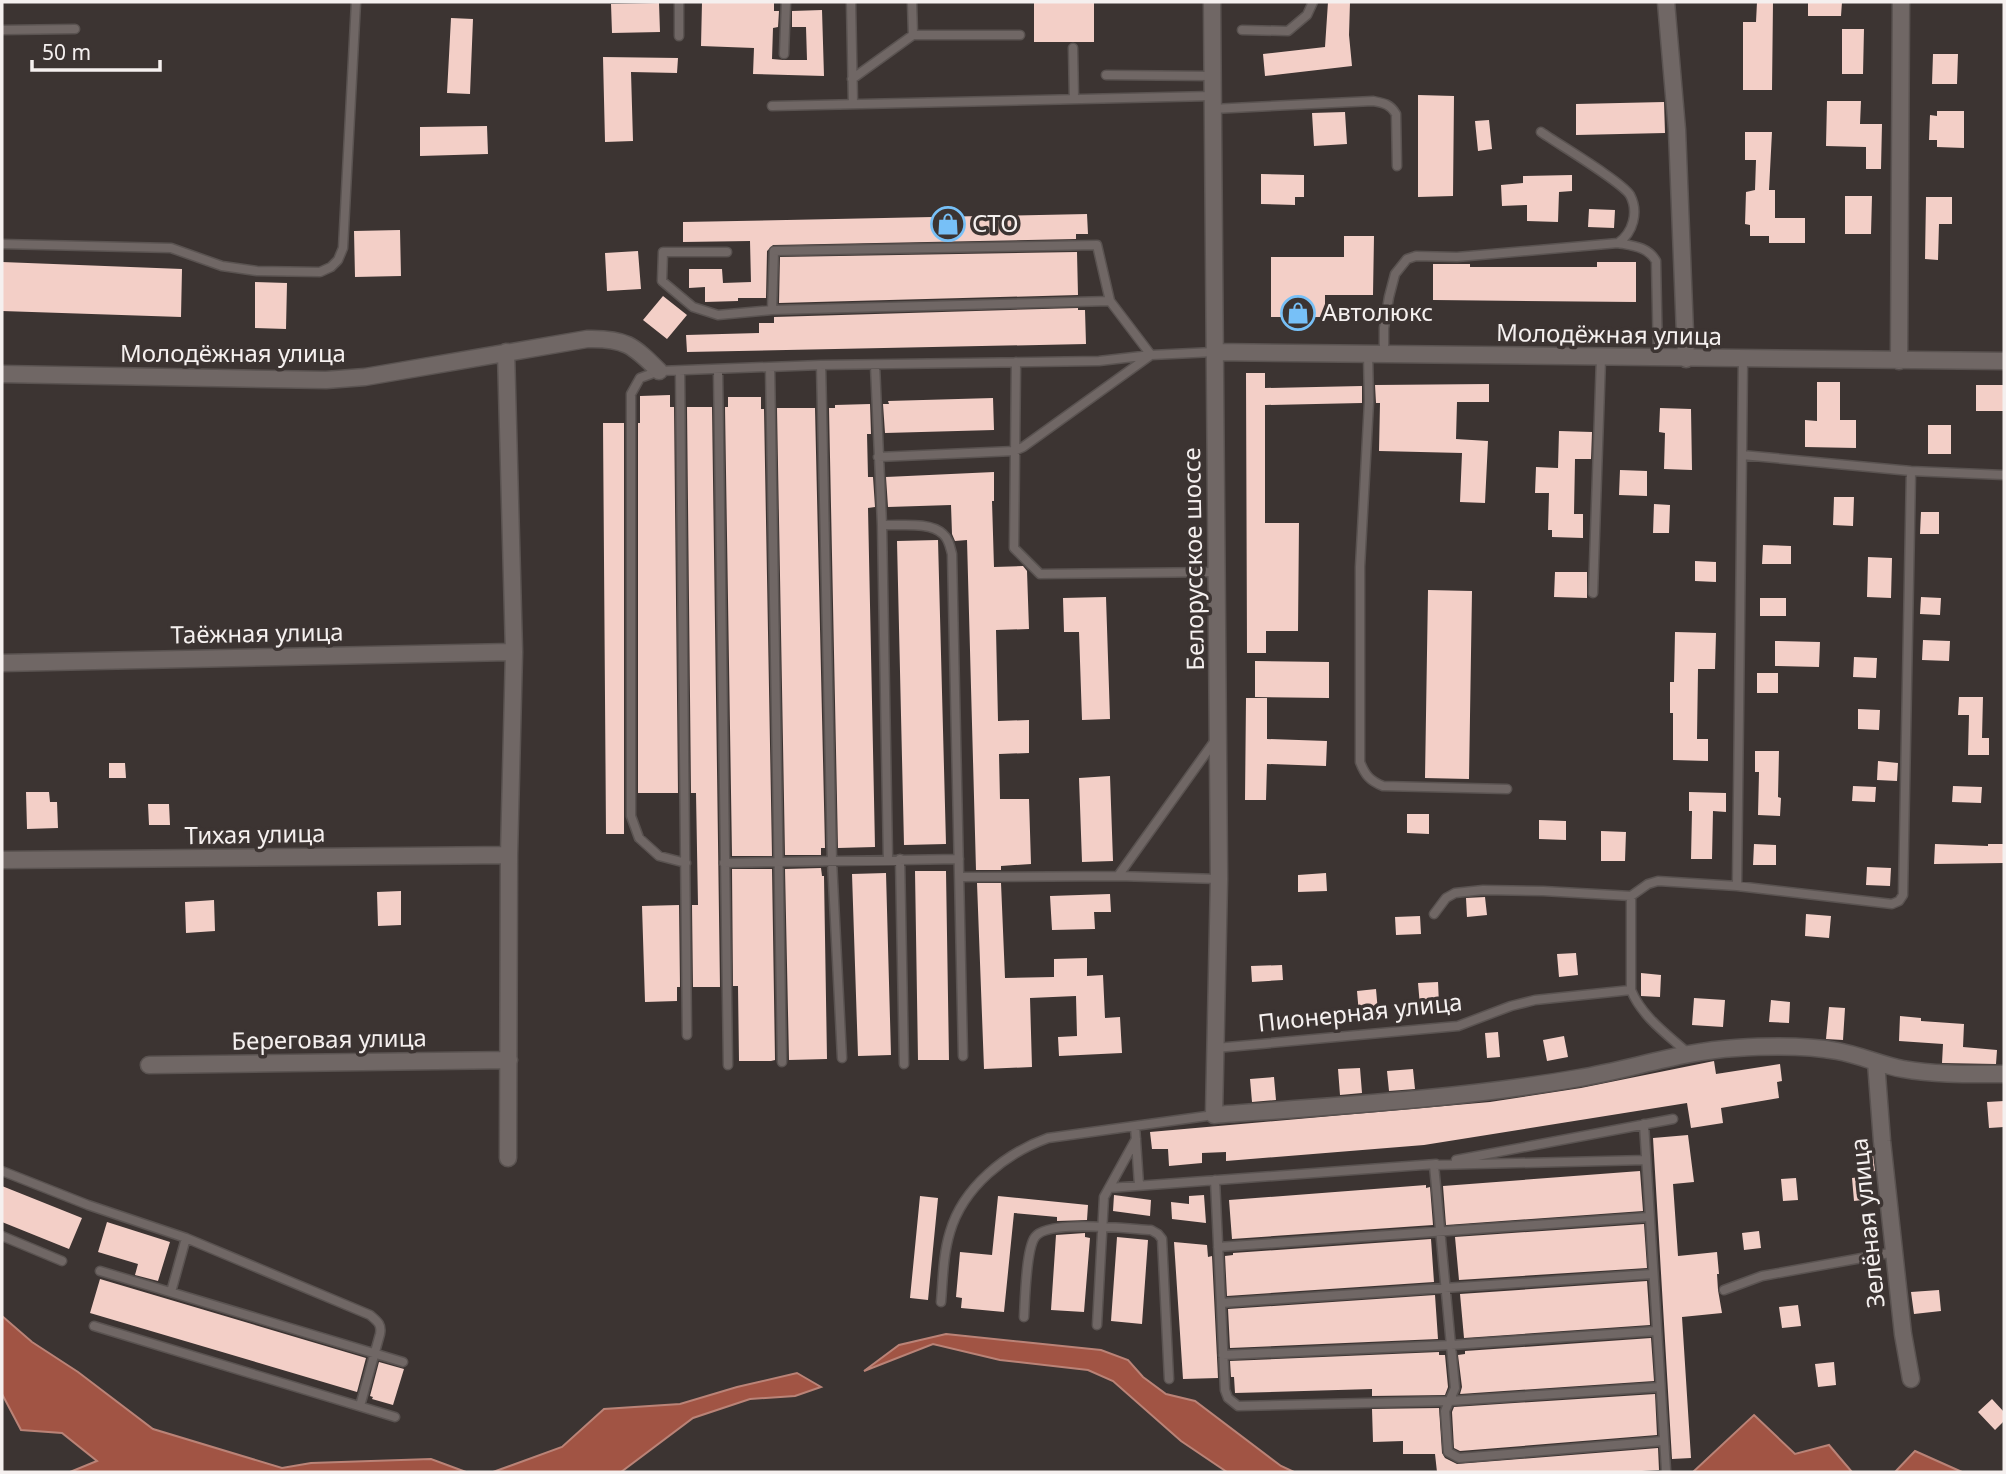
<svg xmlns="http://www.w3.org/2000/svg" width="2006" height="1474" viewBox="0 0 2006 1474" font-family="'Noto Sans',sans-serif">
<rect width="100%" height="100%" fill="#3c3432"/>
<path fill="#a15444" stroke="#ba8377" stroke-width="2" d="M2 1316 32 1342 78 1372 153 1429 282 1468 311 1463 431 1459 466 1472H70L97 1461 62 1433 21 1430 2 1394Z
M946 1334 1101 1350 1128 1360 1143 1377 1166 1394 1195 1401 1281 1466 1294 1472H1227L1181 1441 1113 1381 1088 1370 1000 1360 933 1344 864 1371 899 1345Z
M797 1373 821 1387 795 1396 750 1399 693 1418 621 1472H493L562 1447 604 1409 680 1404 737 1387Z
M1754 1415 1795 1454 1829 1445 1852 1472H1693Z
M1915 1451 1962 1472H1895Z"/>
<path fill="#f3cfc7" d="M702 2H774V11H779L778 27 773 28 772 59 783 60H807L806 27H792V11L822 10 824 76 753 74 754 48 701 46Z
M1034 2H1094V42H1034Z
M1328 2H1350L1349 35 1352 66 1265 76 1263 54 1325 47Z
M1757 2H1773L1772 90H1743V22H1756Z
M1808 2H1842L1841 16H1808Z
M659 3 660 32 612 33 611 4Z
M451 18 473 19 470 94 447 93Z
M1842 29H1864L1863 74H1842Z
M1933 54H1958L1957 84H1932Z
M603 57 678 58 677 73 631 72 633 141 605 142Z
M1418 95 1454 96 1453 196 1418 197Z
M1827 101H1861L1860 124H1882L1881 169H1866V147L1826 146Z
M1664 102 1665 133 1576 135V104Z
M1937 111H1964V148L1937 147V140H1929L1930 115 1937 116Z
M1345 112 1347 144 1314 146 1312 113Z
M1489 120 1492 149 1478 151 1475 121Z
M487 126 488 154 420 156V127Z
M1745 132H1772L1769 190H1775V218H1805V243H1769V236H1750V225L1745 224 1746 192 1755 190 1756 160H1745Z
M1261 174 1304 175V197H1295V205L1261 204Z
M1572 175V191L1559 192 1558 222 1527 221V205L1502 206 1501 185 1523 183V176Z
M1845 196H1872L1871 234H1845Z
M1926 197H1952V224H1939L1938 260 1925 259Z
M1589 209 1615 210 1614 228 1588 227Z
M1087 214 1088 234H1076V239L773 245 767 251 766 298H738V301L705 302V287L689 288V269H722L723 283 751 282 750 241 683 242V222Z
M400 230 401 276 355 277 354 231Z
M1344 236H1374L1373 295H1325V317H1271V257H1344Z
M638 251 641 289 607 291 605 253Z
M1077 252 1078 295 779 303 780 257Z
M2 262 182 269 181 317 2 311Z
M1597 262H1636V302L1433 300V264H1470V267H1597Z
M255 282 287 283 286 329 255 328Z
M663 296 687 315 667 339 643 320Z
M1078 308V310H1085L1086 344 687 352 686 335 759 333V323H774V317Z
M1246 373H1265V388L1362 386V403L1265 405V523H1299L1298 631H1266V653H1247Z
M1817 382H1840V420H1856V448L1805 447V420L1817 421Z
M1489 384V402H1457L1456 439 1488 441 1485 503 1460 502 1462 453 1379 451 1380 403H1376L1375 385Z
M1976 385H2004V411H1976Z
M670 395V407H674L678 793H638V423H640V396Z
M728 397H761V409H764L772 856H732L725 407H728Z
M993 398 994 430 885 433 883 404H889L888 401Z
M870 404 871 434H867L868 477H873L875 507 868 508 875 847 838 848 829 408H835V405Z
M687 407H712L720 987H693L692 905H698L696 793H691Z
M777 408H815L825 848H821V855H785Z
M1660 408 1691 409 1692 470 1664 469 1665 433 1659 432Z
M603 423H624V834H606Z
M1928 425H1951V454H1928Z
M1559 431 1592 432 1591 459H1575L1574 514H1583V538L1552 537V530H1548L1549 493H1535L1536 467 1558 468Z
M1620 470 1647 471V496L1619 495Z
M994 472V501H992L994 567 1023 566 1027 571 1029 629 996 630 998 721 1029 720V753L999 754 1000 799H1029L1031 864 1001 866V870H976L967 540 955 541 952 534 951 505 888 507 886 477Z
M1834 497H1854L1853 526 1833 525Z
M1654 504 1670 505 1669 533H1653Z
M1921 512H1939V534H1920Z
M938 540 946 844 904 845 897 541Z
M1763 545 1791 546V564H1762Z
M1868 557 1892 558 1891 598 1867 597Z
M1695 561 1716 562V582L1695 581Z
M1555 572H1587V598L1554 597Z
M1428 590 1472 591 1469 779 1425 778Z
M1106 597 1110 719 1082 720 1079 632H1064L1063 598Z
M1921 597 1941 598 1940 615 1920 614Z
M1760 598H1786V616H1760Z
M1675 632 1716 633 1715 669H1698L1697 739H1708V761L1673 760V713H1670V682H1674Z
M1923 640 1950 641 1949 661 1922 660Z
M1775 641 1820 642 1819 667 1775 666Z
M1854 657 1877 658 1876 678 1853 677Z
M1255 661 1329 662V698L1255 697Z
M1757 673H1778V693H1757Z
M1959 697H1983L1982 738H1989V755H1968L1969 715H1958Z
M1246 698H1267V739L1327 741 1326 766 1267 764 1266 800H1245Z
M1858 709 1880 710 1879 730 1858 729Z
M1755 751H1779L1778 797 1781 798 1780 816 1758 815 1759 772H1755Z
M1878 761 1898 763 1897 781 1877 780Z
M109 763H125L126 778H109Z
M1110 776 1113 861 1082 862 1079 778Z
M1853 786 1876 787 1875 802 1852 801Z
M1953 786 1982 787 1981 803 1952 802Z
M26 792H49L50 802H57L58 828 27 829Z
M1689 792 1726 793V812L1713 811 1712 859H1691L1692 811H1689Z
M148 804H169L170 825H149Z
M1407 814H1429V834L1407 833Z
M1539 820 1566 821V840L1539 839Z
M1601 831 1626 832 1625 861H1601Z
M1754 844 1776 845V865H1753Z
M1935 844 1988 846V844H2004V863L1934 864Z
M1867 867 1891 868 1890 886 1866 885Z
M821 868 822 876H824L827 1059 789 1060 785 869Z
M732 869H772L775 1060 771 1061H739L738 986H733Z
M915 871H946L949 1060H918Z
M886 873 891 1055 858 1056 852 874Z
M1326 873 1327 891 1298 892V875Z
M977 883H1001L1005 978 1054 977V959L1087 958V976L1103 975 1105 1018 1120 1017 1122 1053 1059 1056 1058 1037 1077 1036 1076 996 1030 998 1032 1067 984 1069Z
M401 891V925L378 926 377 892Z
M1110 894 1111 912H1094L1095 929 1052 930 1050 896Z
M1485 897 1487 915 1467 917 1466 898Z
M214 900 215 931 186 933 185 902Z
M679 905 680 987H677V1001L645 1002 642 906Z
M1806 914 1831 916 1829 938 1805 936Z
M1420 916 1421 934 1396 935 1395 917Z
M1576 953 1578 975 1559 977 1557 954Z
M1282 965 1283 980 1252 982 1251 966Z
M1641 973 1661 975 1660 997 1641 996Z
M1438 982 1439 1004 1420 1006 1418 983Z
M1376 989 1378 1012 1359 1014 1357 991Z
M1694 998 1725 1000 1723 1027 1692 1025Z
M1771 1000 1790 1002 1789 1023 1769 1022Z
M1829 1007 1845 1008 1843 1040 1826 1039Z
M1900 1016 1921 1018V1021L1964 1024 1963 1047 1997 1050 1996 1064 1942 1063 1943 1044 1899 1041Z
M1498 1032 1500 1057 1487 1058 1485 1033Z
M1564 1036 1568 1057 1547 1061 1543 1040Z
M1714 1061 1716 1074 1780 1064 1782 1081 1777 1082 1779 1098 1721 1108 1723 1123 1691 1128 1687 1103 1424 1145 1226 1161V1152L1202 1153V1163L1169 1166 1168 1149H1152L1150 1132 1490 1102 1581 1088Z
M1360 1068 1362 1093 1340 1095 1338 1069Z
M1413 1069 1415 1089 1389 1091 1387 1071Z
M1274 1077 1276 1100 1252 1102 1250 1079Z
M2004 1101V1127L1989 1128 1987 1102Z
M1688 1135 1694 1182 1673 1184 1678 1256 1717 1252 1719 1274H1717L1718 1290 1722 1313 1682 1317 1691 1458 1672 1459 1653 1138Z
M1873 1154 1875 1171 1859 1173 1857 1155Z
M1640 1171 1643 1211 1446 1225 1443 1186Z
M1868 1176 1871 1199 1854 1201 1852 1178Z
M1796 1178 1798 1200 1783 1201 1781 1179Z
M1426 1185V1188L1430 1187 1433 1225 1232 1239 1229 1200Z
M2 1186 82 1218 69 1249 2 1222Z
M1114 1195 1151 1200 1150 1216 1113 1211Z
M1204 1195 1206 1223 1172 1219 1171 1202 1189 1204V1196Z
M920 1196 938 1198 928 1300 910 1298Z
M998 1196 1088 1205 1087 1220 1057 1221V1217L1014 1213 1004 1312 961 1308 962 1298 956 1297 960 1252 992 1255Z
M107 1222 170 1242 158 1281 135 1275 138 1264 98 1252Z
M1644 1224 1647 1268 1459 1280 1455 1237Z
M1759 1231 1761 1248 1744 1250 1742 1233Z
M1085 1233V1237L1090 1238 1084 1312 1051 1310 1056 1235Z
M1117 1237 1148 1240 1142 1324 1111 1321Z
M1431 1239 1434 1282 1227 1296 1225 1256 1233 1255V1253Z
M1174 1242 1207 1245 1208 1257 1212 1256 1218 1378 1183 1379Z
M100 1279 366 1358 357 1392 90 1313Z
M1647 1281 1650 1325 1464 1338 1460 1294Z
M1939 1290 1941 1311 1914 1314 1911 1292Z
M1435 1295 1438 1339 1230 1348 1228 1309Z
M1798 1305 1801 1326 1782 1328 1779 1307Z
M1651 1338 1654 1381 1460 1394 1462 1387 1458 1355 1465 1354V1351Z
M1439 1352V1355H1445L1448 1387 1445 1395 1372 1396V1389L1235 1393 1234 1377H1231L1230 1361Z
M379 1362 404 1369 393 1405 372 1399 373 1397 370 1396Z
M1834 1362 1836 1385 1818 1387 1815 1364Z
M1655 1394 1657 1435 1460 1451 1454 1448 1452 1412 1454 1407Z
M1992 1399 2004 1412V1421L1995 1430 1978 1412Z
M1439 1408 1442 1453 1445 1458 1457 1464 1658 1448 1659 1470 1625 1472H1437L1435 1454H1403V1441L1373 1442 1372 1409Z"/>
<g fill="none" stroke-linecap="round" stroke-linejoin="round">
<g stroke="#5a5351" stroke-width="11">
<path id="service" d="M851 2 853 104
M912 2 913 35
M2 30 75 29
M1242 30 1288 31 1307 15 1313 2
M679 36V2
M1073 48 1074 99
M784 54 786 2
M1106 75 1212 76
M852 79 913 35H1020
M772 106 1212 96
M1212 109 1373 101C1384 103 1390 104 1396 114L1397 166
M1618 243C1634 246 1648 247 1656 261L1658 358
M2 244 171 248 222 266 257 271 320 272 331 267 338 260 343 248 356 2
M727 252H663L662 281 693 307 718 315 772 310 1110 301 1151 355 1023 447 1014 451 878 457
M772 310 774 251 1097 245 1110 301
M1368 354 1369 402 1360 567V762C1365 775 1370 781 1383 786L1507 789
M1384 354V328L1389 297 1395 274 1407 259 1416 256 1457 257 1618 243C1633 233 1639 212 1630 195 1621 181 1558 144 1541 132
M1016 362 1014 548 1040 574 1217 572
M821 365 832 861 842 1058
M875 365 882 525 888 859
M770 367 782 1062
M718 370 728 1065
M680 371 687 1035
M1742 455 1911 471 2004 475
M882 525C899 526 930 521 943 534 949 539 950 547 952 554L963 1056
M1593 593 1601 358
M900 859 904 1064
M686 863 659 856 639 838 631 816V394L640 378 659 371 821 365 1099 361 1151 355 1214 352
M724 863 959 859
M1118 876 1216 739
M959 877 1118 876 1219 879
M1737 886 1743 359
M1631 896V990C1642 1017 1668 1035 1689 1054
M1434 914 1446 898 1455 893 1483 890 1543 891 1631 896 1648 884 1658 881 1737 886 1892 904 1899 901 1903 895 1911 471
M1216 1048 1458 1026 1511 1006 1535 1000 1631 990
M1644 1124 1666 1470
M1135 1126 1139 1185
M1456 1160 1673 1119
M1646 1160 1434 1165 1455 1388 1445 1411 1448 1452 1459 1458 1663 1441
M2 1171 88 1205 186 1238 171 1292
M1215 1180 1225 1390 1228 1398 1238 1406 1450 1401 1660 1387
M1109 1188 1436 1164
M2 1236 62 1261
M186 1238 370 1315C377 1321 382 1324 380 1334L360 1406
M1218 1247 1649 1217
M100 1271 403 1362
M1724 1290 1762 1276 1895 1252
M941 1302C943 1278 943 1255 950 1232 963 1187 1006 1153 1048 1138L1214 1115
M1221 1303 1653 1274
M1024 1317C1025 1300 1026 1249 1035 1237 1047 1219 1129 1229 1151 1230L1158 1234 1162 1239 1169 1379
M1097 1325 1104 1197 1136 1139
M94 1326 395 1417
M1223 1355 1451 1345 1656 1331"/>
</g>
<g stroke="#5a5351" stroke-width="19">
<path id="minor" d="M1212 2 1219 879 1214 1115C1336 1106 1459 1099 1579 1078 1632 1069 1683 1051 1736 1048 1768 1046 1805 1045 1837 1051 1860 1055 1881 1065 1903 1069 1937 1075 1971 1074 2004 1074
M1666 2 1677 130 1686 359
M506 352 514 652 509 855 508 1158
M1214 352 2004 361
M1899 361 1901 2
M2 374 326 380 365 377 587 339C625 338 633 345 659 371
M2 663 514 652
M2 860 509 855
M1876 1062 1882 1141 1903 1334 1911 1379
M149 1065 509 1060"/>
</g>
<use href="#service" stroke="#706765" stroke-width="8"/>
<use href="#minor" stroke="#706765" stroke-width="16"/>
</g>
<defs>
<g id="shop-ring" transform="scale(1.75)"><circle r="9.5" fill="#3c3432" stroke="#77c0f7" stroke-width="1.5"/><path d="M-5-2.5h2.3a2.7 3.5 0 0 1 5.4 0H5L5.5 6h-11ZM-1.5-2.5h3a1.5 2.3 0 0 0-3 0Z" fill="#77c0f7"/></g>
</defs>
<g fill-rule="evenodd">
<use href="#shop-ring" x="948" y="224"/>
<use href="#shop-ring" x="1298" y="313"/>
</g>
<g text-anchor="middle" stroke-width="7" stroke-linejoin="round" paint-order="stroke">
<g font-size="24" fill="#f5f0ef" stroke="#3c3432" text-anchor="start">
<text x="972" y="232">СТО</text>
<text x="1322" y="321">Автолюкс</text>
</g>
<g font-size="24" fill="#f5f0ef" stroke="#3c3432">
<text transform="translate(1609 335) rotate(1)" y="8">Молодёжная улица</text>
<text x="233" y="362">Молодёжная улица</text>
<text transform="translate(1194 559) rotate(-91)" y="8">Белорусское шоссе</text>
<text transform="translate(257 634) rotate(-1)" y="8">Таёжная улица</text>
<text transform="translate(255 835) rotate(-1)" y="8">Тихая улица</text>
<text transform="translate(1360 1013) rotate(-6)" y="8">Пионерная улица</text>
<text transform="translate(329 1040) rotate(-1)" y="8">Береговая улица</text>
<text transform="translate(1868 1223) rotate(-96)" y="8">Зелёная улица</text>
</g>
</g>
<rect width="2006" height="1474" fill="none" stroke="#f5f0ef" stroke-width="7"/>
<path d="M32 60v10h128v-10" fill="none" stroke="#f5f0ef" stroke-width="3.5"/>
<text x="42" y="60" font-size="21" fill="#f5f0ef" stroke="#3c3432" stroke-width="5" paint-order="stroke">50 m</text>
</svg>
